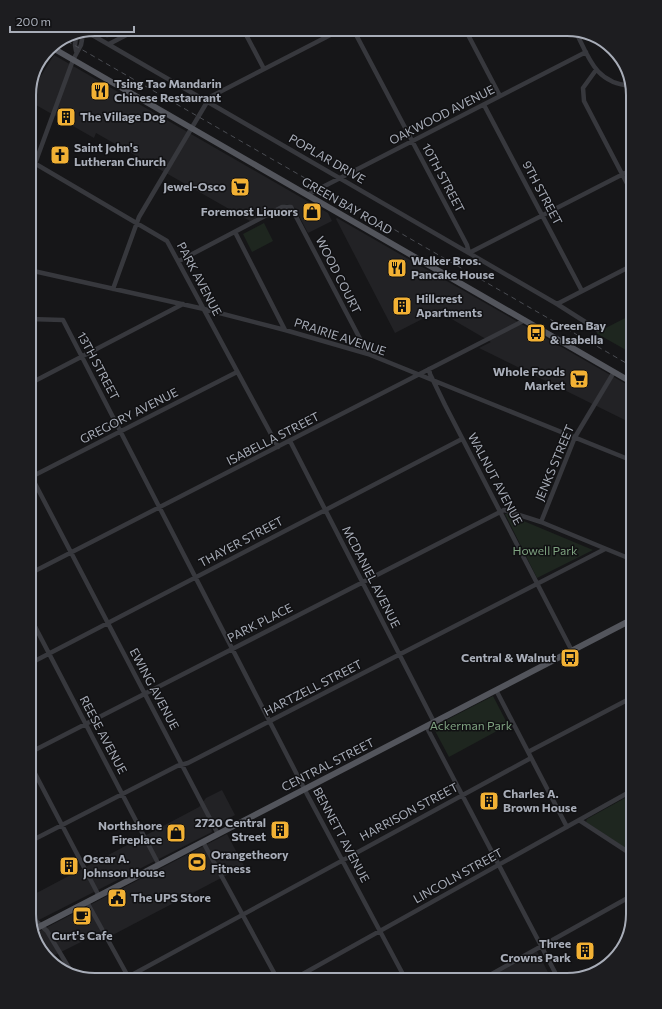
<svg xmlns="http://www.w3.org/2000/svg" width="662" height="1009" viewBox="0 0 662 1009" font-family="Commissioner,sans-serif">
<rect width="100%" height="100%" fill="#161618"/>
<path fill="#222225" d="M95 29H125L107 38Z
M54 55 328 213 332 221 308 233 295 208 287 204 250 221 96 133 94 138 29 101V95Z
M337 218 633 388V424L479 348 491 342 438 311 395 333 336 219Z
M222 790 235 815 211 828 212 832 31 924 29 914V897L199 807 206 798Z
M227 834 244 866 107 938 103 931 49 958 36 943 34 934Z
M537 951 552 980H485Z"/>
<path fill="#1e261f" d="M264 223 273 241 252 252 243 234Z
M633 314V354L596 333Z
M505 514H507L593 550 537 578Z
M493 696 508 725 449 757 433 727Z
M625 798 628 800 625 848 586 822 587 819Z"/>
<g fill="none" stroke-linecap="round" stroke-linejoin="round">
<path stroke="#37383d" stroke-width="4.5" d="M243 29 264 69
M353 29 467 245 469 253 633 169
M465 29 500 96
M575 30C589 58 595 83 631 86
M87 32 557 304 598 330
M109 44 138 29
M76 51 75 45 76 37
M596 70 583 88 584 101 633 195
M484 105 582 291
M29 160 167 241 278 447
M29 180 73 60 81 45 83 34
M307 195 586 52
M235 232 285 330
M179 261 282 207H291L368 354
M29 270 204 309 285 330 368 354 633 461
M113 289 139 217 210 97 342 29
M557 304 633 265
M29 319 63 320 308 796 406 980
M429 369 430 374 445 405 572 651
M29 384 183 304
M290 441 434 722
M29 472 218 834
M31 477 237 372
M541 522 575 437 614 372
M29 574 525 320
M29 615 159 865
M29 664 462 439
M496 690 567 827
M426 726 559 980
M528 752 633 697
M29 753 504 510 541 522 633 560
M29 762 99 896
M579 820 628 852
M29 842 177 766 188 763 605 549
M203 842 278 980
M633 863 628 852 633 776
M87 902 130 980
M29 908 36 921 47 931 72 973
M128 977 531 758
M292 980 633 790
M481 980 633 895"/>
<path stroke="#53555c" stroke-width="6" d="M51 47 633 383
M33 930 633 619"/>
<path stroke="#4a4c52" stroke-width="1" stroke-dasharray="5 4" stroke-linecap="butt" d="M67 41 633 367"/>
</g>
<defs>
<g id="restaurant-square" transform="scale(1)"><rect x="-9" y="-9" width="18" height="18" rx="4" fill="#f2b134" stroke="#111113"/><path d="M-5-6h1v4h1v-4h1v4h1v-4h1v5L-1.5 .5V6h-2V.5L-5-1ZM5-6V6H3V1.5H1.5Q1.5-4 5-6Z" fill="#111"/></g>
<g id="building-square" transform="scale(1)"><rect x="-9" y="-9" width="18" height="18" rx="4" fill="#f2b134" stroke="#111113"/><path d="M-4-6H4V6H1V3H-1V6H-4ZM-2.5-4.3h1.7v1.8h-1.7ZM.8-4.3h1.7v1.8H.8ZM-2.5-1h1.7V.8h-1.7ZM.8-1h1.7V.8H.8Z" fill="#111"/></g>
<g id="church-square" transform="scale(1)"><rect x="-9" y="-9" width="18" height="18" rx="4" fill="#f2b134" stroke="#111113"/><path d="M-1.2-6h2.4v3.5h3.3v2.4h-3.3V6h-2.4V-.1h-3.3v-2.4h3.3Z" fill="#111"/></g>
<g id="supermarket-square" transform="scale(1)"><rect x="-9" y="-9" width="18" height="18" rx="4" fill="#f2b134" stroke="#111113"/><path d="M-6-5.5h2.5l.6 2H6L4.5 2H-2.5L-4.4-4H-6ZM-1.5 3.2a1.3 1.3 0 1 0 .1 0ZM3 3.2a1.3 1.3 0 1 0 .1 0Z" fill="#111"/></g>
<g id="shop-square" transform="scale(1)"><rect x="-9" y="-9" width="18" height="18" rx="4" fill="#f2b134" stroke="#111113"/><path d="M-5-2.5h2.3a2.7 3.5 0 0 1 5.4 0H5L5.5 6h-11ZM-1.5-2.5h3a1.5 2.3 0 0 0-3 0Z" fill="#111"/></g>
<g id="bus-square" transform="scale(1)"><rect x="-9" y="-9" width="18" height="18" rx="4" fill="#f2b134" stroke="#111113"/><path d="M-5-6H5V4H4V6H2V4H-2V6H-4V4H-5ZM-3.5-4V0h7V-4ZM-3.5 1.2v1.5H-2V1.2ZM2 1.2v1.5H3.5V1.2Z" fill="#111"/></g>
<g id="stadium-square" transform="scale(1)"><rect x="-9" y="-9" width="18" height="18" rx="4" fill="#f2b134" stroke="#111113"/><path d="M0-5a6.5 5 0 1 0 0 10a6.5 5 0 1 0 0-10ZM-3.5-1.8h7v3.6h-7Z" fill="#111"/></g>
<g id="civic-square" transform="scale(1)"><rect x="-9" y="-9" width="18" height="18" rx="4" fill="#f2b134" stroke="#111113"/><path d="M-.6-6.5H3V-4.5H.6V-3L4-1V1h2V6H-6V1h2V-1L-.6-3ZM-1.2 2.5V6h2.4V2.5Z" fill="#111"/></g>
<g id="cafe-square" transform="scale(1)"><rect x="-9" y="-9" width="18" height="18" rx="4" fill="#f2b134" stroke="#111113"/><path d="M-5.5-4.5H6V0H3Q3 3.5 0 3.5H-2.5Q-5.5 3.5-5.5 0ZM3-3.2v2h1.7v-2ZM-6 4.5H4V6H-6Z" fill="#111"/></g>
</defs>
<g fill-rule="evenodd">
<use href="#restaurant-square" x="100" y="91"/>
<use href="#building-square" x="66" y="117"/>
<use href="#church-square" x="60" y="155"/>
<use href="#supermarket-square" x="240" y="187"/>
<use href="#shop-square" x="312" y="212"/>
<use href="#restaurant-square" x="397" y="268"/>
<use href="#building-square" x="402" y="306"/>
<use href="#bus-square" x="536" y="333"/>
<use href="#supermarket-square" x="579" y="379"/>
<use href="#bus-square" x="570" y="658"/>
<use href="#building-square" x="489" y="801"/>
<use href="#building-square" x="280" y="830"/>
<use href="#shop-square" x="176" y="833"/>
<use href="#stadium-square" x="197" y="862"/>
<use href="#building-square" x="69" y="866"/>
<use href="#civic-square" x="117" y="898"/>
<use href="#cafe-square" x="82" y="916"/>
<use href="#building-square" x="585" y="951"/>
</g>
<g text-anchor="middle" stroke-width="3" stroke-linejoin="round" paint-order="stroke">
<g font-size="12" font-weight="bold" fill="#a8adb8" stroke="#111113" text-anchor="start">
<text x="114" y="88">Tsing Tao Mandarin<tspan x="114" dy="14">Chinese Restaurant</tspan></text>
<text x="80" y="121">The Village Dog</text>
<text x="74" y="152">Saint John's<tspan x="74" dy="14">Lutheran Church</tspan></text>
<text x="226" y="191" text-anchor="end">Jewel-Osco</text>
<text x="298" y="216" text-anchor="end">Foremost Liquors</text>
<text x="411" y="265">Walker Bros.<tspan x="411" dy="14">Pancake House</tspan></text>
<text x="416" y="303">Hillcrest<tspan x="416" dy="14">Apartments</tspan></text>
<text x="550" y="330">Green Bay<tspan x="550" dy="14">&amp; Isabella</tspan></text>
<text x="565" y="376" text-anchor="end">Whole Foods<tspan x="565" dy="14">Market</tspan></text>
<text x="556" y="662" text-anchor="end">Central &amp; Walnut</text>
<text x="503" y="798">Charles A.<tspan x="503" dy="14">Brown House</tspan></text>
<text x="266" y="827" text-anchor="end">2720 Central<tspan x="266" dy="14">Street</tspan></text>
<text x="162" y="830" text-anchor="end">Northshore<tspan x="162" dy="14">Fireplace</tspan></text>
<text x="211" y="859">Orangetheory<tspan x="211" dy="14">Fitness</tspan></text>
<text x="83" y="863">Oscar A.<tspan x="83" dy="14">Johnson House</tspan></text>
<text x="131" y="902">The UPS Store</text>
<text x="82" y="940" text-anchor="middle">Curt's Cafe</text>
<text x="571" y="948" text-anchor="end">Three<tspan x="571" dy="14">Crowns Park</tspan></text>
</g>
<g font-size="12" fill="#a8adb8" stroke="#111113">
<text transform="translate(442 115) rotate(-27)" y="4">OAKWOOD AVENUE</text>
<text transform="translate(327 159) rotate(30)" y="4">POPLAR DRIVE</text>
<text transform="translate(443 178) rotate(62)" y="4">10TH STREET</text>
<text transform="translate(542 193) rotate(62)" y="4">9TH STREET</text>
<text transform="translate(347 206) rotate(30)" y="4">GREEN BAY ROAD</text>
<text transform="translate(338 275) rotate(63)" y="4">WOOD COURT</text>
<text transform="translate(199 279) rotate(62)" y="4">PARK AVENUE</text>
<text transform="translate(340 337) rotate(18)" y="4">PRAIRIE AVENUE</text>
<text transform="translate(98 366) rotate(62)" y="4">13TH STREET</text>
<text transform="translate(129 416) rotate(-27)" y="4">GREGORY AVENUE</text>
<text transform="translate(273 439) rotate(-27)" y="4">ISABELLA STREET</text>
<text transform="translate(555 463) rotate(-67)" y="4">JENKS STREET</text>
<text transform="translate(495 479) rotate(62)" y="4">WALNUT AVENUE</text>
<text transform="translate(241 542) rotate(-28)" y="4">THAYER STREET</text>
<text transform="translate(371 577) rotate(63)" y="4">MCDANIEL AVENUE</text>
<text transform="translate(260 623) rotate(-27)" y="4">PARK PLACE</text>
<text transform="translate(313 688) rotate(-27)" y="4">HARTZELL STREET</text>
<text transform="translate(154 689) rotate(62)" y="4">EWING AVENUE</text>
<text transform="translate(103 735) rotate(62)" y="4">REESE AVENUE</text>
<text transform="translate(328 765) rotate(-27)" y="4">CENTRAL STREET</text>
<text transform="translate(409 812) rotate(-28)" y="4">HARRISON STREET</text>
<text transform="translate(341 835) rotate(62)" y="4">BENNETT AVENUE</text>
<text transform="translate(458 876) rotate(-29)" y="4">LINCOLN STREET</text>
</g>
<g font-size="12" fill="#7fa381" stroke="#111113">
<text x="545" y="555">Howell Park</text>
<text x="471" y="730">Ackerman Park</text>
</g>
</g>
<path d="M0 0H662V1009H0ZM95 36H567A59 59 0 0 1 626 95V914A59 59 0 0 1 567 973H95A59 59 0 0 1 36 914V95A59 59 0 0 1 95 36Z" fill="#1d1d20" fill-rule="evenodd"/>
<path fill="none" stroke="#a8adb8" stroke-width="2" d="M95 36H567A59 59 0 0 1 626 95V914A59 59 0 0 1 567 973H95A59 59 0 0 1 36 914V95A59 59 0 0 1 95 36Z"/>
<path d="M10 26v6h124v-6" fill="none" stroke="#a8adb8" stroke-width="2"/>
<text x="16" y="26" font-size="12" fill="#a8adb8" stroke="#111113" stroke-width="3" paint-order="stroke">200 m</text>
</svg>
